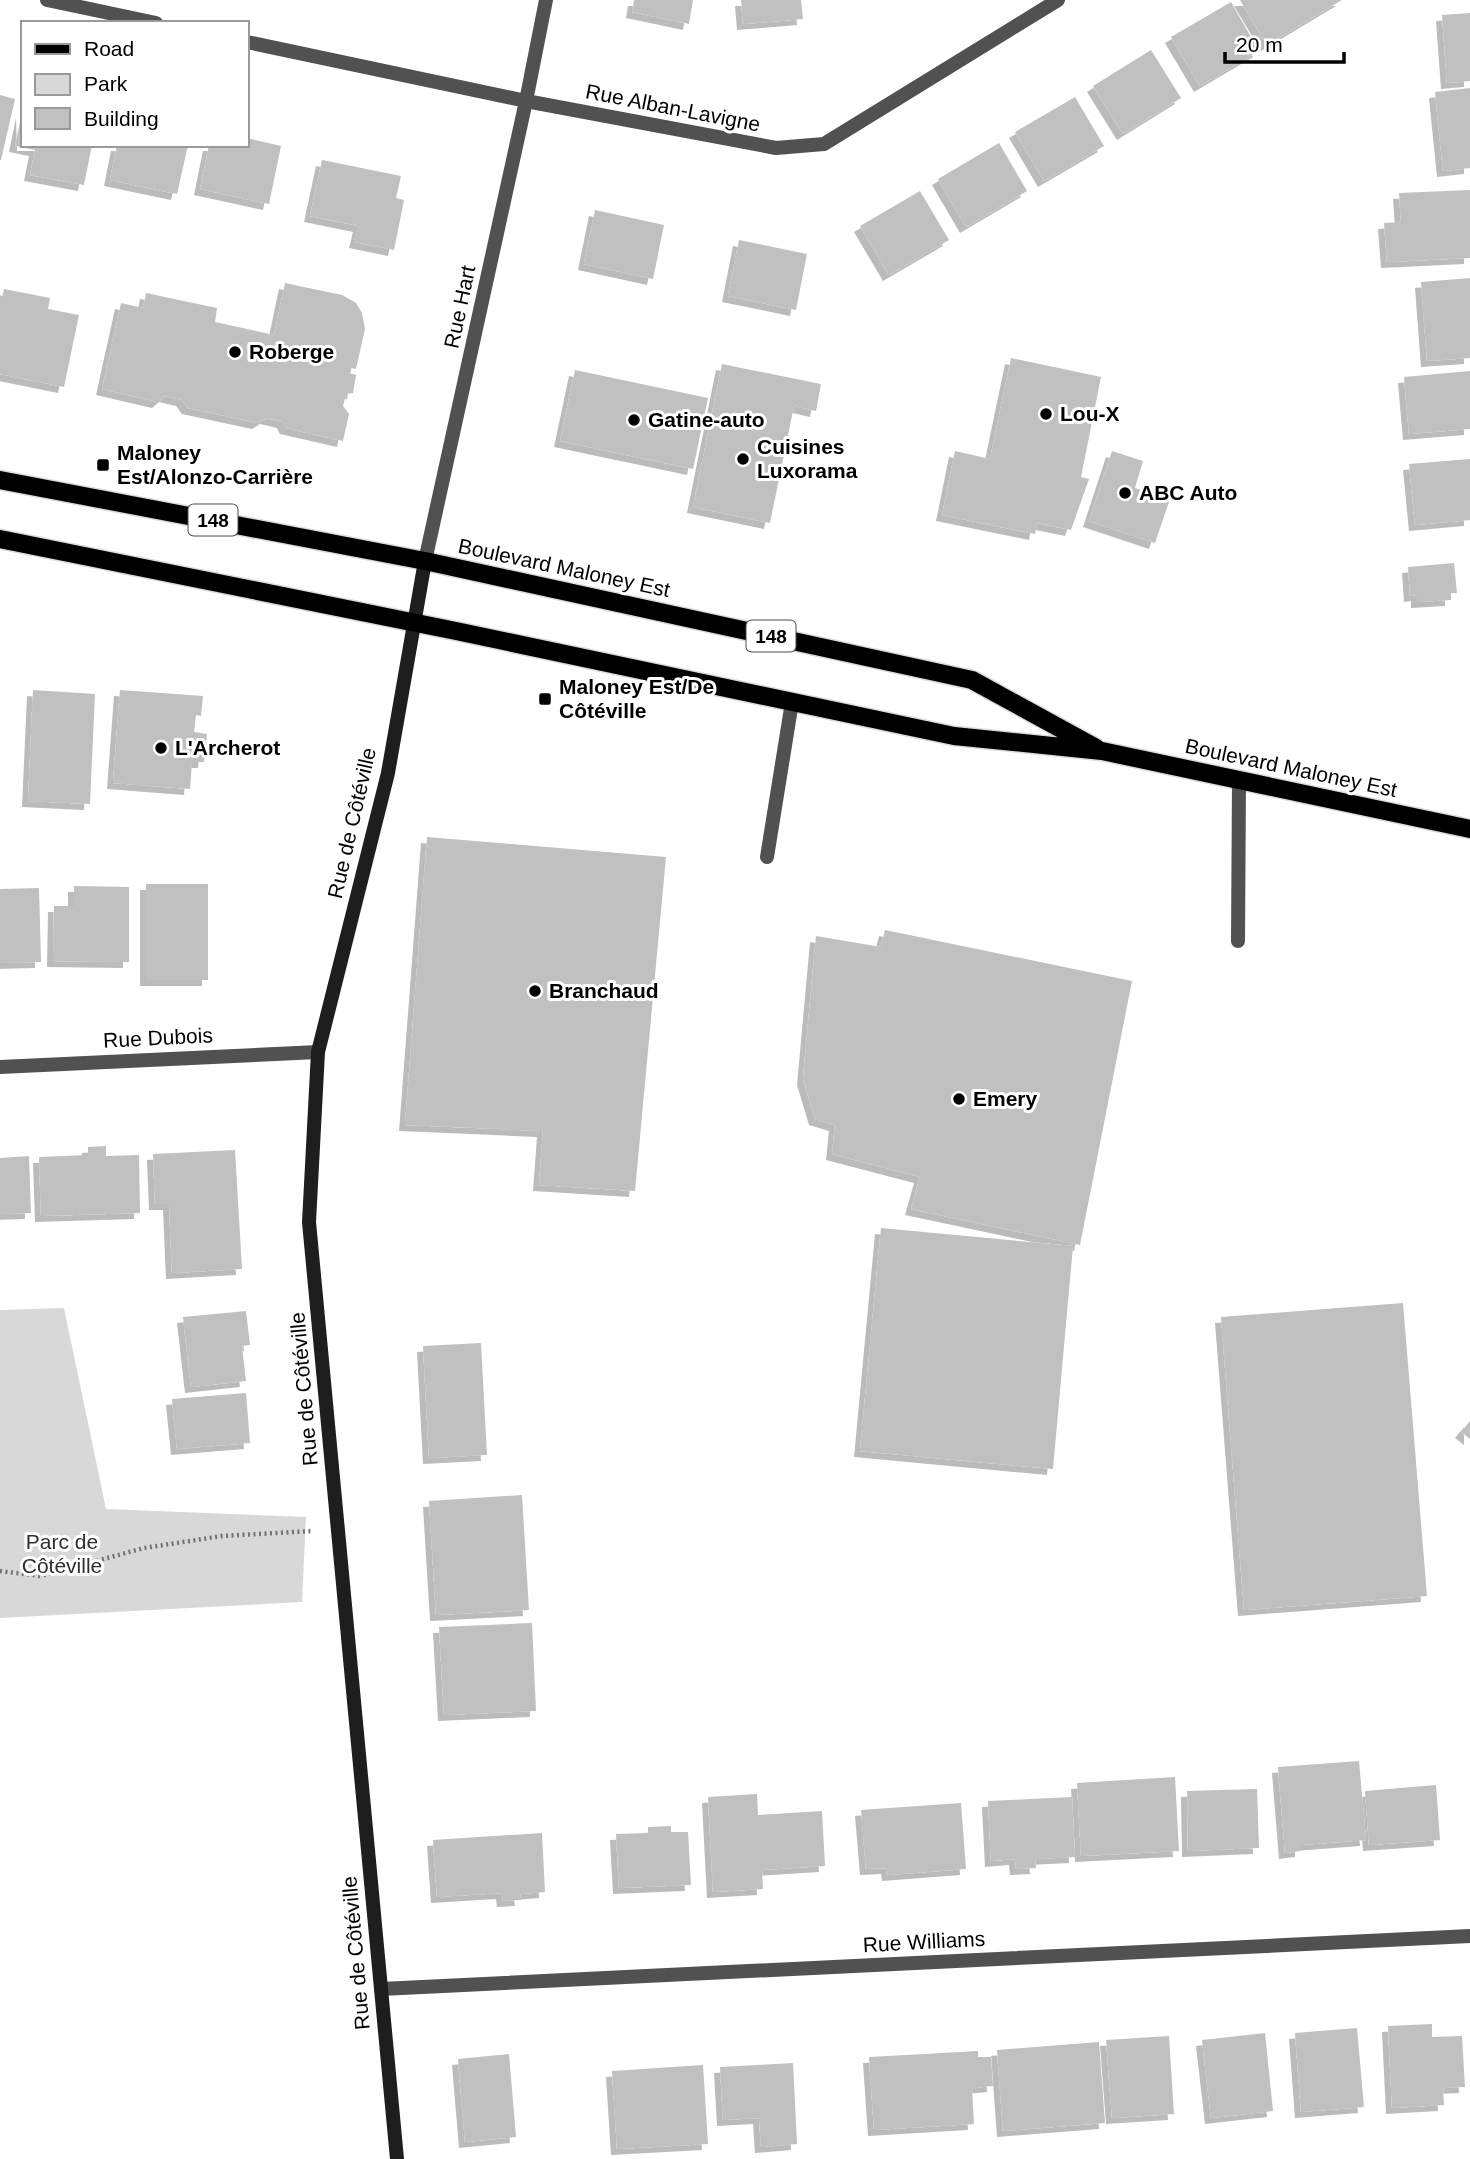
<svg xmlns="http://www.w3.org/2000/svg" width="1470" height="2159" viewBox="0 0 1470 2159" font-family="Arial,sans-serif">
<defs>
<filter id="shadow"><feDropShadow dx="-6" dy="6" stdDeviation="0" flood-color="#0004"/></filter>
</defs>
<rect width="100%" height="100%" fill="#fff"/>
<path fill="#d8d8d8" d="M64 1308 106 1509 306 1517 302 1602 0 1618V1310Z"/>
<path fill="#c0c0c0" filter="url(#shadow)" d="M634 0H693L689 24 632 12Z
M741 0H801L803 19 743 24Z
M1240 0H1342L1267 45Z
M1231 2 1259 51 1200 86 1171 37Z
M1470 13V81L1447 83 1442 15Z
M1151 50 1181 98 1123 134 1093 86Z
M1470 88V168L1443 171 1435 92Z
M0 95 15 99 1 160H0Z
M1075 97 1104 146 1044 181 1015 132Z
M22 112 23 145H92L84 185 30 175 35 150 15 146Z
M247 138 281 146 269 204 200 189 209 145H247Z
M999 143 1027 191 966 227 938 179Z
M117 145H188L177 194 110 180Z
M322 160 401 176 396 198 404 200 394 250 355 242 359 226 310 216Z
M1470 190V258L1387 262 1384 223 1401 222 1399 193Z
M920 191 949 240 889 275 860 226Z
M595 210 664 225 653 279 584 264Z
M739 240 807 254 796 310 728 296Z
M1470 278V358L1427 361 1421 282Z
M285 283 342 295 356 303 362 313 365 329 356 369 351 368 349 373 356 375 353 393 346 394 343 406 349 414 343 441 286 428 283 422 266 418 258 423 188 408 182 400 165 396 158 402 102 389 121 303 143 308 146 293 217 308 215 322 274 335Z
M4 289 50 298 48 309 79 315 64 387 0 374V298H2Z
M1011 358 1101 377 1081 477 1089 479 1071 530 1037 523 1035 534 942 515 955 451 990 459Z
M722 364 821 384 816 411 794 406 770 523 693 507Z
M575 370 708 398 693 469 560 441Z
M1470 371V429L1409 434 1404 377Z
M1112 451 1143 461 1135 488 1170 499 1155 543 1089 521Z
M1470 459V520L1415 525 1409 464Z
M1454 563 1457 593H1451V600L1417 602V595L1410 596 1408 567Z
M33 690 95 694 90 804 28 801Z
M120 690 203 696 201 716 196 715 194 732 207 734 204 762H192L190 789 113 783Z
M427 837 666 857 635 1191 539 1185 543 1131 405 1125Z
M146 884H208V980H146Z
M74 886 129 887V962L53 961 54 906H74Z
M39 888 41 962 0 963V889Z
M885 930 1132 981 1080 1245 911 1209 920 1177 832 1154 835 1125 815 1119 803 1079 816 936 881 947Z
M106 1146V1156L139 1155 140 1213 41 1216 39 1157 88 1155V1147Z
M235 1150 242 1269 172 1273 169 1204H155L153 1154Z
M29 1156 31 1213 0 1214V1158Z
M881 1228 1073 1246 1053 1469 860 1451Z
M1403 1303 1427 1596 1244 1610 1221 1317Z
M246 1311 250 1345 242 1346 246 1381 191 1387 183 1317Z
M481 1343 487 1455 429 1458 423 1346Z
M246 1393 250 1443 177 1449 172 1399Z
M1470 1421V1439L1461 1432Z
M522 1495 529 1610 436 1615 429 1501Z
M532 1623 536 1711 444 1715 439 1627Z
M1359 1761 1366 1840 1301 1845V1851L1285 1853 1278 1767Z
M1175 1777 1179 1851 1081 1856 1077 1783Z
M1436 1785 1440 1840 1369 1845 1365 1791Z
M1257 1789 1259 1848 1188 1851 1187 1791Z
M757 1794 758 1815 822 1811 825 1866 762 1870 763 1889 713 1892 708 1797Z
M1072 1797 1075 1857 1035 1859 1036 1868 1016 1869 1015 1859 991 1861 988 1801Z
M961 1803 966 1869 888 1875 887 1868 866 1869 861 1810Z
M671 1826V1832H688L691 1885 619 1888 616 1834 648 1833V1827Z
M542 1833 545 1892 520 1894 521 1900 503 1901 502 1893 437 1897 433 1840Z
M1432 2024V2037L1462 2036 1465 2087 1443 2088 1444 2105 1392 2108 1388 2026Z
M1357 2028 1364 2107 1301 2112 1295 2033Z
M1265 2033 1273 2111 1211 2118 1202 2040Z
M1169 2036 1174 2114 1112 2118 1106 2040Z
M1099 2042 1105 2123 1003 2131 997 2050Z
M978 2051V2057H991L993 2086 972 2088 974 2124 874 2130 869 2057Z
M509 2054 516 2137 465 2142 458 2059Z
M793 2063 797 2144 761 2147 759 2118 723 2120 720 2067Z
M703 2065 708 2144 617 2149 612 2071Z"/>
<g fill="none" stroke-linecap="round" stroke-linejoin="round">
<g stroke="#dbdbdb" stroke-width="21">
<path id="primary" d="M0 480 425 561 972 680 1096 748
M0 539 456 631 954 736 1102 751 1470 829"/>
</g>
<path stroke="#737373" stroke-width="4.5" stroke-dasharray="2 3.5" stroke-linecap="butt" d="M0 1571 41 1576 144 1548 222 1536 312 1531"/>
<path stroke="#515151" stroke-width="14" d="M767 857 792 702
M1238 941 1239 780"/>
<path stroke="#515151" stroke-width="14" d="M47 0 156 23
M247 42 526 101 776 148 824 144 1058 0
M425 561 526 101 546 0
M0 1067 318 1052
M381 1989 1470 1936"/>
<path stroke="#1e1e1e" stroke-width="14" d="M397 2159 309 1222 318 1052 388 773 425 561"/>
<use href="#primary" stroke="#000" stroke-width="18"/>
</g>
<g fill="#000" stroke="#fff" stroke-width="2.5">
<circle cx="235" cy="352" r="7"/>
<circle cx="1046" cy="414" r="7"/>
<circle cx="634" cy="420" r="7"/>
<circle cx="743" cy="459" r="7"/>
<rect x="96" y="458" width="14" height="14" rx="3.5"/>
<circle cx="1125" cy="493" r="7"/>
<rect x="538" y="692" width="14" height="14" rx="3.5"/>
<circle cx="161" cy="748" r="7"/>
<circle cx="535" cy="991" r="7"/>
<circle cx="959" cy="1099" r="7"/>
</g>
<g text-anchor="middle" stroke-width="6" stroke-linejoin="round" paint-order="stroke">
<g fill="#fff" stroke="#4c4c4c" stroke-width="2">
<rect x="188.5" y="504.5" width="49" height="31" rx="5"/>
<rect x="746.5" y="620.5" width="49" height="31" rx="5"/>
</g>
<g font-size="19" font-weight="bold" fill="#000">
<text x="213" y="527">148</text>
<text x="771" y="643">148</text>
</g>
<g font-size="21" fill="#000" stroke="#fff">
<text transform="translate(673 108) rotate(11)" y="7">Rue Alban-Lavigne</text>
<text transform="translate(460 307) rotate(-78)" y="7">Rue Hart</text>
<text transform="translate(564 568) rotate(12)" y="7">Boulevard Maloney Est</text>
<text transform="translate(1291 768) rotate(12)" y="7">Boulevard Maloney Est</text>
<text transform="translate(352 823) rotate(-77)" y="7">Rue de Côtéville</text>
<text transform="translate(158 1038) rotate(-3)" y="7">Rue Dubois</text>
<text transform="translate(304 1389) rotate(-95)" y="7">Rue de Côtéville</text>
<text transform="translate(924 1942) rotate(-3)" y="7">Rue Williams</text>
<text transform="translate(356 1953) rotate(-95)" y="7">Rue de Côtéville</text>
</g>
<g font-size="21" font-weight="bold" fill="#000" stroke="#fff" text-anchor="start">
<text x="249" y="359">Roberge</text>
<text x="1060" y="421">Lou-X</text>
<text x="648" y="427">Gatine-auto</text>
<text x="757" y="454">Cuisines<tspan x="757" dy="24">Luxorama</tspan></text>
<text x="117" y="460">Maloney<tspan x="117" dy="24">Est/Alonzo-Carrière</tspan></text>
<text x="1139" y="500">ABC Auto</text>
<text x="559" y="694">Maloney Est/De<tspan x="559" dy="24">Côtéville</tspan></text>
<text x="175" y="755">L'Archerot</text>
<text x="549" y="998">Branchaud</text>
<text x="973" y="1106">Emery</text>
</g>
<g font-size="21" fill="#2f2f2f" stroke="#fff">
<text x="62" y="1549">Parc de<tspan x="62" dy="24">Côtéville</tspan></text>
</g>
</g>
<rect x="21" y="21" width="228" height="126" fill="#ffffff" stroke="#999999" stroke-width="2"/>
<rect x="35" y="44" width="35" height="10" fill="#000000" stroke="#999999" stroke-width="2"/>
<text x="84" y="56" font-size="21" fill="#000000">Road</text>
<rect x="35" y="74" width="35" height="21" fill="#d8d8d8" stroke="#999999" stroke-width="2"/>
<text x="84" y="91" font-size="21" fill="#000000">Park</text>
<rect x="35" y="108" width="35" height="21" fill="#c0c0c0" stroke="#999999" stroke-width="2"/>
<text x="84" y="126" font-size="21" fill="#000000">Building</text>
<path d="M1225 52v10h119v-10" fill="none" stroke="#000000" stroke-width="3.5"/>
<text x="1236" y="52" font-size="21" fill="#000000" stroke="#ffffff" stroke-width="5" paint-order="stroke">20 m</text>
</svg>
